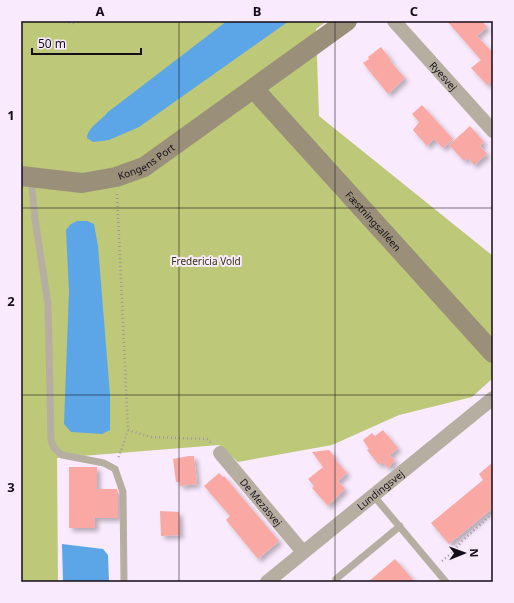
<svg xmlns="http://www.w3.org/2000/svg" width="514" height="603" viewBox="0 0 514 603" font-family="'Noto Sans',sans-serif">
<defs>
<filter id="shadow"><feDropShadow dx="3.5" dy="3.5" stdDeviation="2" flood-color="#0004"/></filter>
</defs>
<rect width="100%" height="100%" fill="#f9eafd"/>
<path fill="#bdc879" d="M21 21H327L316 29 319 116 493 256V378L472 397 399 415 332 445 238 462 219 445 57 458 58 582H21Z"/>
<path fill="#5ca5e6" d="M227 21H289L139 127 109 140 93 142 87 138C87 128 102 120 108 112Z
M77 221H87L94 224 98 246 110 395V430L102 434 71 432 64 424 69 291 66 230 71 224Z
M62 544 103 549 108 555 109 582H63Z"/>
<path fill="#f9a8a4" filter="url(#shadow)" d="M447 21H482L487 27 477 36 491 51 493 49V80L487 85 471 68 481 60Z
M381 47 391 60 390 61 405 78 388 94 363 63 369 59 368 57Z
M422 105 453 139 443 148 434 139 427 146 413 130 419 122 412 114Z
M470 126 484 142 480 146 487 154 474 165 468 158 464 161 449 145Z
M383 430 398 448 390 455 395 461 388 468 382 462 379 465 367 450 369 449 363 440 372 433 375 436Z
M329 450 335 457 334 458 347 473 338 481 345 489 328 506 312 488 314 486 308 479 323 467 312 452Z
M189 456H194L197 484 180 486V482H176L173 459Z
M493 462V508L449 544 431 523 483 480 479 474Z
M69 467H97V489H117L118 493V518H95V528H69Z
M219 473 223 477 224 476 279 541 258 559 226 520 230 516 204 486Z
M160 511 179 512 180 535 161 536Z
M395 559 415 582H368Z"/>
<g fill="none" stroke-linecap="round" stroke-linejoin="round">
<path stroke="#a195a4" stroke-width="2.5" stroke-dasharray="1 3" stroke-linecap="butt" d="M61 21 73 23 80 21
M117 194 128 430 118 459
M128 430 151 437 207 439 211 443
M442 561 453 552 462 541 493 513"/>
<path stroke="#b6afa1" stroke-width="7" d="M31 178 35 219 48 304 51 440 54 448 62 455 104 463 115 469 123 492 124 582
M373 495 446 582
M336 579 400 526"/>
<g stroke="#b6afa1" stroke-width="14">
<path id="s1" d="M394 21 493 131"/>
<path id="s2" d="M220 453 303 552"/>
<path id="s3" d="M267 582 493 398"/>
</g>
<g stroke="#9a907a" stroke-width="20">
<path id="s4" d="M254 89 493 353"/>
<path id="s5" d="M21 176 82 183 116 177 144 167 347 21"/>
</g>
</g>
<path fill="none" stroke="#150d17" stroke-width="1" stroke-opacity="0.55" d="M179 21V582M335 21V582M21 208H493M21 395H493"/>
<g text-anchor="middle" stroke-width="4" stroke-linejoin="round" paint-order="stroke">
<g font-size="10" fill="#150d17" stroke="#f9eafd">
<text dy="4" stroke="none"><textPath href="#s1" startOffset="74">Ryesvej</textPath></text>
<text dy="4" stroke="none"><textPath href="#s5" startOffset="130">Kongens Port</textPath></text>
<text dy="4" stroke="none"><textPath href="#s4" startOffset="178">Fæstningsalléen</textPath></text>
<text dy="4" stroke="none"><textPath href="#s3" startOffset="146">Lundingsvej</textPath></text>
<text dy="4" stroke="none"><textPath href="#s2" startOffset="64">De Mezasvej</textPath></text>
</g>
<g font-size="10" fill="#2f330a" stroke="#f9eafd">
<text x="206" y="265">Fredericia Vold</text>
</g>
</g>
<rect width="514" height="603" fill="none" stroke="#f9eafd" stroke-width="44"/>
<g transform="translate(464 553) rotate(89)" stroke="#f9eafd" stroke-width="3" paint-order="stroke">
<path d="M0-3L7 15L0 10L-7 15Z" fill="#150d17"/>
<text y="-6" font-size="11" font-weight="bold" text-anchor="middle" fill="#150d17">N</text>
</g>
<path d="M32 48v6h109v-6" fill="none" stroke="#150d17" stroke-width="2"/>
<text x="38" y="48" font-size="12" fill="#150d17" stroke="#f9eafd" stroke-width="3" paint-order="stroke">50 m</text>
<rect x="22" y="22" width="470" height="559" fill="none" stroke="#150d17" stroke-width="1.5"/>
<g font-size="13" text-anchor="middle" font-weight="bold" fill="#150d17">
<text x="100" y="16">A</text>
<text x="257" y="16">B</text>
<text x="414" y="16">C</text>
<text x="11" y="120">1</text>
<text x="11" y="306">2</text>
<text x="11" y="492">3</text>
</g>
</svg>
